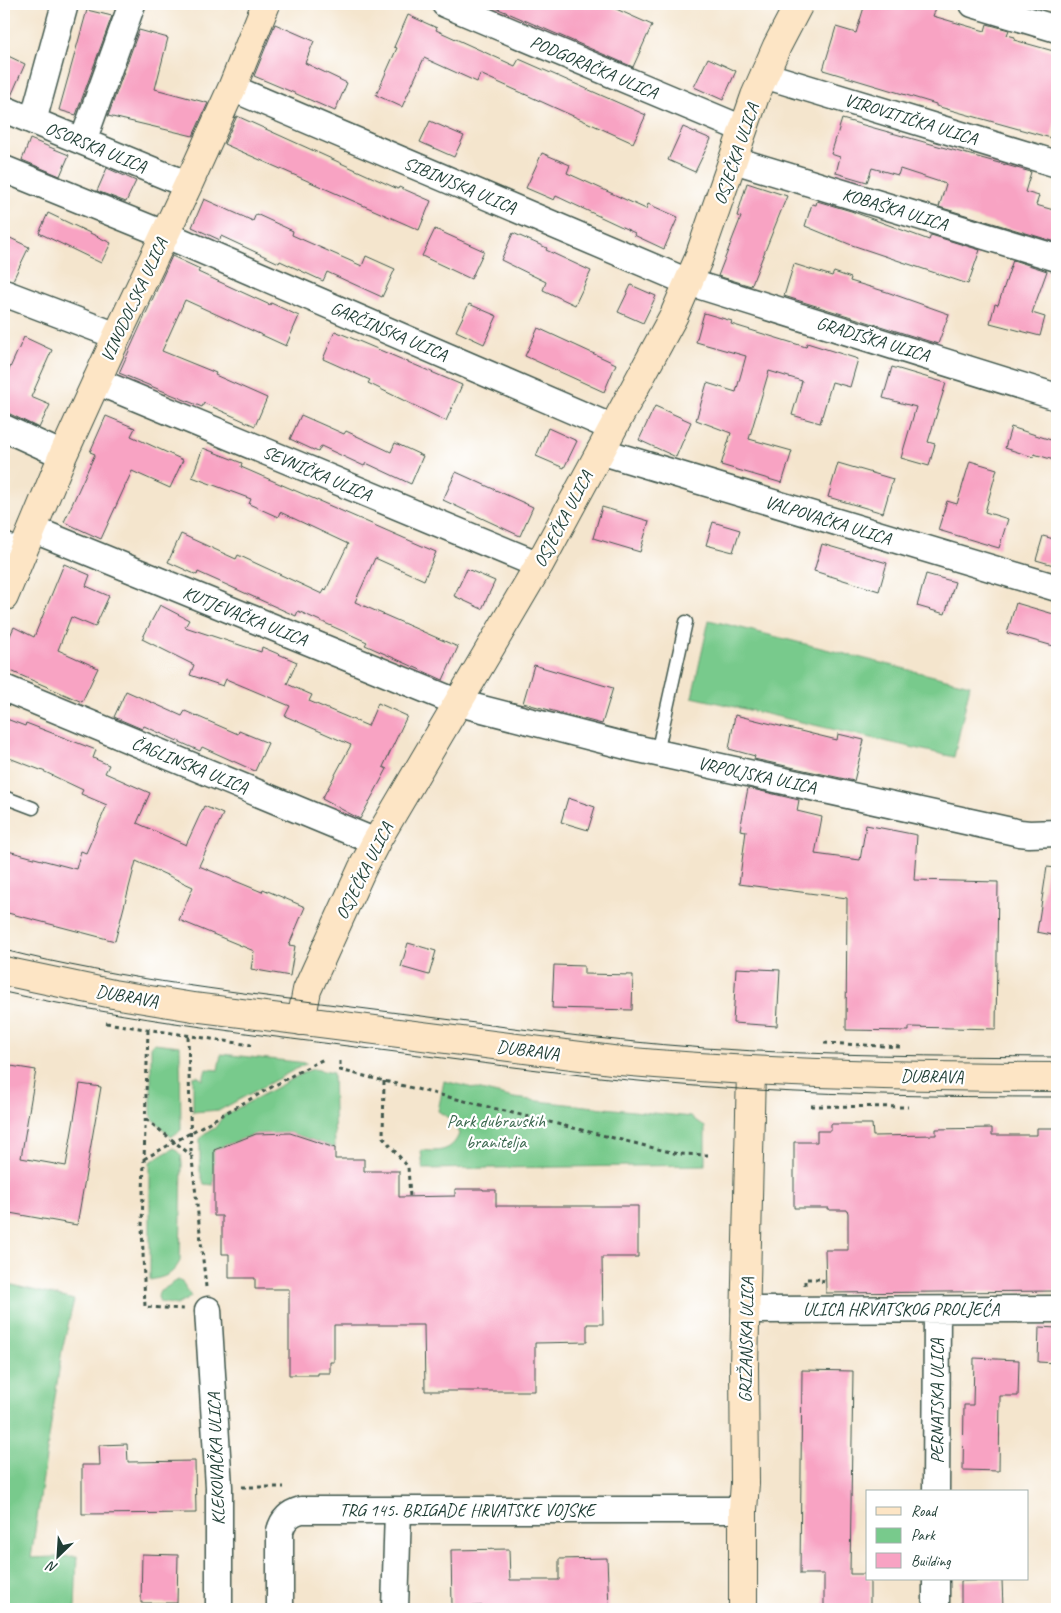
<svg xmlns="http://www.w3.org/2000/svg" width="1061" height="1613" viewBox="0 0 1061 1613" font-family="Caveat,sans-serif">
<rect width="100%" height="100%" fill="#fff"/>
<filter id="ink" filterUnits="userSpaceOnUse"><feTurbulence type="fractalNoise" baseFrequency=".02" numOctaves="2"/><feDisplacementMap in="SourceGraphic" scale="10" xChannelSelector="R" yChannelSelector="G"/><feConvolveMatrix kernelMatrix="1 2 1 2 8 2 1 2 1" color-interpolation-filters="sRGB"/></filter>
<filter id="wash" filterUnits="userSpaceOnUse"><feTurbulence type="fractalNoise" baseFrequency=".0096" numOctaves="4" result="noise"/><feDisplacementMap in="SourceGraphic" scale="20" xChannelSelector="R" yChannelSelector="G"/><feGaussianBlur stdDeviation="1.12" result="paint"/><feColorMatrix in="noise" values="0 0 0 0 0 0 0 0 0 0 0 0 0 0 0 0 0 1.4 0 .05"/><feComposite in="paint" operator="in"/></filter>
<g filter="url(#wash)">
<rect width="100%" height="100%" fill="#f4e5cd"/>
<path fill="#78ca8c" stroke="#4c8460" d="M709 620 970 685 954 757 692 697Z
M154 1043 180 1046 181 1130 171 1137 154 1120 151 1114V1047Z
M221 1054 307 1063 220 1110 193 1112V1077L197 1076 203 1080 206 1069 218 1070Z
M314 1069 333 1073 335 1148 290 1133 256 1134 214 1150V1185L204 1184 200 1171V1139L205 1133 215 1128 223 1116 307 1071Z
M444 1081 514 1098 547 1102 691 1117 705 1127V1165L423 1169 421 1150C438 1152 452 1152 459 1134L453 1121 438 1111Z
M174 1148 181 1155 182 1164 180 1261C173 1275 165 1277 150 1280V1162Z
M178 1280 183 1283 191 1297 177 1305 160 1302 158 1297 159 1292Z
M4 1283 74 1300 62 1350 31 1558 77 1556 75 1609H4Z"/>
<g id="blocks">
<path fill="#f8a3c3" d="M487 4H605L652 25 633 67Z
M865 4H922L936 8 933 16 985 31 987 24 1009 30 1007 35 1015 37 1014 40 1057 52V114L1051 138 936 106V104L823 70 836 27 856 33Z
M87 10 112 16 76 115 59 110Z
M408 15 437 28 436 30 515 66 519 59 646 115 633 143 480 74 477 82 424 58 402 107 376 95 397 48 394 47Z
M275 24 314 41 305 63 347 83 335 111 292 92 254 76Z
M139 30 168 38 155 89 208 103 193 136 108 116Z
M4 54 25 64 11 96 4 94Z
M708 58 736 71 723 100 694 87Z
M237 116 398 189 399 187 431 201 419 230 224 144Z
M842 119 1031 172 1025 192 1039 196 1036 205 1057 211 1056 242 939 207 946 184 900 169 898 175 872 168 867 182 836 173 840 157 831 154Z
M430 121 464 136 454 157 420 142Z
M683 127 711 139 695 172 668 160Z
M30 139 69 155 60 176 22 160Z
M542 153 570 165 567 173 646 209 648 204 678 217 664 249 634 235 635 233 556 196 554 200 526 188Z
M107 168 136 181 126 202 97 191Z
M747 183 787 196 751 286 718 276 741 217 737 216Z
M204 199 253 221 256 214 293 231 292 235 362 266 366 256 395 269 382 297 327 272 323 281 280 261 279 263 221 236 220 240 192 227Z
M817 201 851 211 929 240 931 235 980 250 968 284 849 244 805 226 812 204 816 205Z
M48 213 111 243 101 263 39 233Z
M435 229 484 251 471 279 422 256Z
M513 233 547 248 546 250 591 271 575 305 543 290 546 282 501 260Z
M4 235 29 247 13 280 4 278Z
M172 256 200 269 198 272 270 305 271 303 299 316 286 346 185 300 162 351 216 373 215 375 267 398 255 426 204 403 202 407 119 373Z
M1013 260 1047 271 1032 313 1045 317 1040 336 990 323 995 304 998 305Z
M794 264 832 276 834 272 851 278 850 281 887 292 949 314 938 344 784 296Z
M631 285 656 296 643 323 618 312Z
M469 304 497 316 484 344 456 331Z
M704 313 732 321 731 324 806 347 807 343 858 359 850 387 832 382 820 423 792 415 802 381 769 371 749 439 792 451 782 483 721 465 731 433 696 420 707 383 736 392 746 356 696 342Z
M538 328 616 364 604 392 525 356Z
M335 331 462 385 446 421 368 383 370 380 323 359Z
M24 337 52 350 31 397 50 405 39 428 10 414 4 413V381Z
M892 367 946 383 928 442 935 444 929 466 901 458 916 407 883 398Z
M655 406 691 422 676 457 639 440Z
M301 415 344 434 346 431 391 452 395 443 423 456 411 484 366 463 364 466 321 446 318 452 290 439Z
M106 416 135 428 131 436 183 460 170 488 132 471 101 539 64 522 95 454 90 452Z
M1011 427 1057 442V461L1034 454 1033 457 1005 448Z
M548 428 577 441 564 468 536 456Z
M203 448 242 463 241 467 436 552 424 580 375 558 355 602 458 647 443 680 365 645 367 642 298 611 296 616 198 572 197 575 168 562 181 534 236 559 238 555 322 594 325 589 326 590 348 544 280 512 278 517 249 504 251 499 192 477Z
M970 461 997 469 985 512 1008 519 999 548 938 530 947 501 957 504Z
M838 463 893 479 883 513 828 497Z
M456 472 533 507 520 536 443 500Z
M602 507 649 521 640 552 593 538Z
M713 522 740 530 733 552 706 545Z
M1043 536 1057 540V566L1036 560Z
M822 544 887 563 879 591 814 571Z
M64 564 90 575 86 586 109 596 95 627 71 617 58 650 98 668 82 702 4 668V649L14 627 34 637Z
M467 569 495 581 482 609 454 596Z
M926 574 955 582 945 614 917 606Z
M1016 603 1057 615V647L1007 633Z
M160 605 189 620 185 627 261 652 262 647 297 662 287 684 312 695 309 701 368 726 378 703 407 716 383 767 387 769 360 819 322 799 351 745 285 716 290 706 226 679 223 686 190 675 194 665 142 639Z
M534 665 613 688 602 724 523 703Z
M126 691 182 716 185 711 238 734 239 731 268 743 255 771 202 747 200 751 144 726 142 729 114 717Z
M735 715 837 740 838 734 864 740 854 781 754 759 755 756 729 749Z
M4 718 25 726 26 723 96 750 93 758 109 765 105 773 150 793 137 823 186 845 204 806 223 814 199 866 262 892 263 889 305 907 289 945 295 946 290 976 251 969 254 951 179 920 193 887 136 861 115 941 4 912V850L76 869 81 851 86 853 107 805 81 794 83 790 43 771 4 756Z
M748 788 799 800 797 811 822 817 815 854 860 860 866 825 917 835 914 880 998 882 996 1029 909 1027V1031L846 1030 847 898 739 884 746 831 740 830Z
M568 798 595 807 588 830 561 822Z
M1047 867 1057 868V936L1037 932Z
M408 943 436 951 429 975 401 967Z
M554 965 584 966V974L633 975 632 1010 552 1008Z
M736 968 780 970 777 1026 733 1023Z
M11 1066 36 1070 21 1158 66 1166 80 1084 101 1087 77 1225 4 1212V1111Z
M831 1124H872L873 1136 936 1135V1129L992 1128V1135H1037V1128H1057V1291L826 1293 825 1250H848V1213L847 1210H829V1208H794V1142H817V1131H831Z
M290 1133 335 1148V1159H364V1171H399V1197L455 1196V1189H483V1190H496V1206H638V1257H602L603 1324H587V1342L535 1343V1391H425L424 1325H334V1362H330V1373H318V1375H289V1289H255V1278H229V1254H222V1216H214V1150L256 1134Z
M1039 1327 1057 1328V1363L1038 1362Z
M974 1358 1019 1360 1018 1396H1000L999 1471 963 1470 964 1405H973Z
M802 1370 853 1371 850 1574H867V1579H870V1609H824V1574H800Z
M127 1444 128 1462 195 1461 196 1513 82 1514V1465H100L99 1445Z
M509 1549 510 1580H559V1559L607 1558 609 1609H482V1606L452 1607 451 1550Z
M142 1554 178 1555 177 1603H141Z
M1002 1580 1003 1608 961 1609V1581Z"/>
</g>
</g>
<g filter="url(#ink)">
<use href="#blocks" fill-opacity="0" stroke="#3f564b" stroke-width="1"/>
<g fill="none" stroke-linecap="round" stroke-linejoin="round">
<g stroke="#3f564b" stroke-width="15">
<path id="lane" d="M657 753 686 622
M4 797 33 808"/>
</g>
<g stroke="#3f564b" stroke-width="29">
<path id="street" d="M445 4 743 129
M973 4 1057 29
M764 75 1057 164
M232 88 688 282 1057 397
M4 109 188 185
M33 121 65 4
M83 141 132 4
M734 160 1057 258
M4 169 164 234 613 428
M4 293 117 336
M96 381 539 565
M4 428 63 455
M600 451 1057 588
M32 529 459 703 630 747 1020 833 1029 834 1057 833
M4 546 22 554
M4 688 376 842
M208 1310 219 1487V1609
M745 1310 1057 1309
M936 1492 937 1310
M280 1609V1531C283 1519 290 1513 301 1510H743
M395 1609 398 1510
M936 1609V1579"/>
</g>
<g stroke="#3f564b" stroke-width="30">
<path id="secondary" d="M4 597 63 455 117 336 188 185 232 88 266 4
M4 971 113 994 193 1007 620 1061C765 1074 911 1077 1057 1077
M301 1021 307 990 362 869 376 842 539 565 674 315 698 260 755 96 777 46 799 4
M743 1609V1510L745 1483 744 1367 751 1071"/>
</g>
<path stroke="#3f564b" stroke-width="3" stroke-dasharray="4 4" stroke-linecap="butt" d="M106 1023 251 1045
M148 1030 142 1226 145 1307 184 1309
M188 1036 191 1150 206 1287
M824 1043 902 1047
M340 1061V1070L678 1154 708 1155
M384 1081 383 1137 408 1167 410 1197
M811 1106 908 1107
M146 1119 191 1155
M144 1159 302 1070 324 1059
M805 1285V1279H823L822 1286
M242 1487H284"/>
<use href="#lane" stroke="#fff" stroke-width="12"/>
<use href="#street" stroke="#fff" stroke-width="26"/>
<use href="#secondary" stroke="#fde5c5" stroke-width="28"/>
<path stroke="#1f3d34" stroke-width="1" d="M4 950C123 980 245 993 367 1009 479 1023 592 1040 705 1048 823 1056 940 1056 1057 1057
M4 992C131 1020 259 1035 388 1051 490 1064 592 1078 695 1086 815 1095 937 1097 1057 1097"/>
</g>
</g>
<g text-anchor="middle" stroke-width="4.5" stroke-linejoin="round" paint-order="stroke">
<g font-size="18" fill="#1f3d34" stroke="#fff">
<text transform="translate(594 67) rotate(23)" y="6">PODGORAČKA ULICA</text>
<text transform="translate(911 119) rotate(17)" y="6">VIROVITIČKA ULICA</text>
<text transform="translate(96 147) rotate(22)" y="6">OSORSKA ULICA</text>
<text transform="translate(736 154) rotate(-71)" y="6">OSJEČKA ULICA</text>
<text transform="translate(460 185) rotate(23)" y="6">SIBINJSKA ULICA</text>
<text transform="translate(895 209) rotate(17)" y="6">KOBAŠKA ULICA</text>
<text transform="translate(134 300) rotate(-65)" y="6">VINODOLSKA ULICA</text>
<text transform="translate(389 331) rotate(23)" y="6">GARČINSKA ULICA</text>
<text transform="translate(873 339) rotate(17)" y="6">GRADIŠKA ULICA</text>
<text transform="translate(317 473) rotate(23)" y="6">SEVNIČKA ULICA</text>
<text transform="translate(563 519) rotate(-62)" y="6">OSJEČKA ULICA</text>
<text transform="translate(828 520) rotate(17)" y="6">VALPOVAČKA ULICA</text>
<text transform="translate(245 616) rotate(22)" y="6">KUTJEVAČKA ULICA</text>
<text transform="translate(190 765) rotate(22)" y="6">ČAGLINSKA ULICA</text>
<text transform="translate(757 775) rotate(12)" y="6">VRPOLJSKA ULICA</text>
<text transform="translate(364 871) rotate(-63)" y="6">OSJEČKA ULICA</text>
<text transform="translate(127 996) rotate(10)" y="6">DUBRAVA</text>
<text transform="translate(528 1050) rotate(7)" y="6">DUBRAVA</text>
<text transform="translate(932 1076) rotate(1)" y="6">DUBRAVA</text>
<text x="901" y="1315">ULICA HRVATSKOG PROLJEĆA</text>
<text transform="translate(746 1340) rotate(-89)" y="6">GRIŽANSKA ULICA</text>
<text transform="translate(937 1401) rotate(-90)" y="6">PERNATSKA ULICA</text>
<text transform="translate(216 1459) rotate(-92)" y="6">KLEKOVAČKA ULICA</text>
<text x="467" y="1516">TRG 145. BRIGADE HRVATSKE VOJSKE</text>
</g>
<g font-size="18" fill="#3a674e" stroke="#fff">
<text x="496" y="1127">Park dubravskih<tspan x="496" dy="21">branitelja</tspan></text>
</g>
</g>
<rect width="1061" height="1613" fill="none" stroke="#fff" stroke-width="20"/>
<rect x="866" y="1490" width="162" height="90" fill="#ffffff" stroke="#a5b1ae"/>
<rect x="876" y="1507" width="25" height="8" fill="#fde5c5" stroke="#a5b1ae"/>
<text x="911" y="1516" font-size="15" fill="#1f3d34">Road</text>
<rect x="876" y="1528" width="25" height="15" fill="#78ca8c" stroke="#a5b1ae"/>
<text x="911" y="1540" font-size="15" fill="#1f3d34">Park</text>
<rect x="876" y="1553" width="25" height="15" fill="#f8a3c3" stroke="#a5b1ae"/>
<text x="911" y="1566" font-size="15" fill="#1f3d34">Building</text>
<g transform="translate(58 1556) rotate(205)" stroke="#ffffff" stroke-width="4" paint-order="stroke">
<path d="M0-4L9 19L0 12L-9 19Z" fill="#1f3d34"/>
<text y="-8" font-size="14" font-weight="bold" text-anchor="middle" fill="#1f3d34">N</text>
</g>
</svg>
